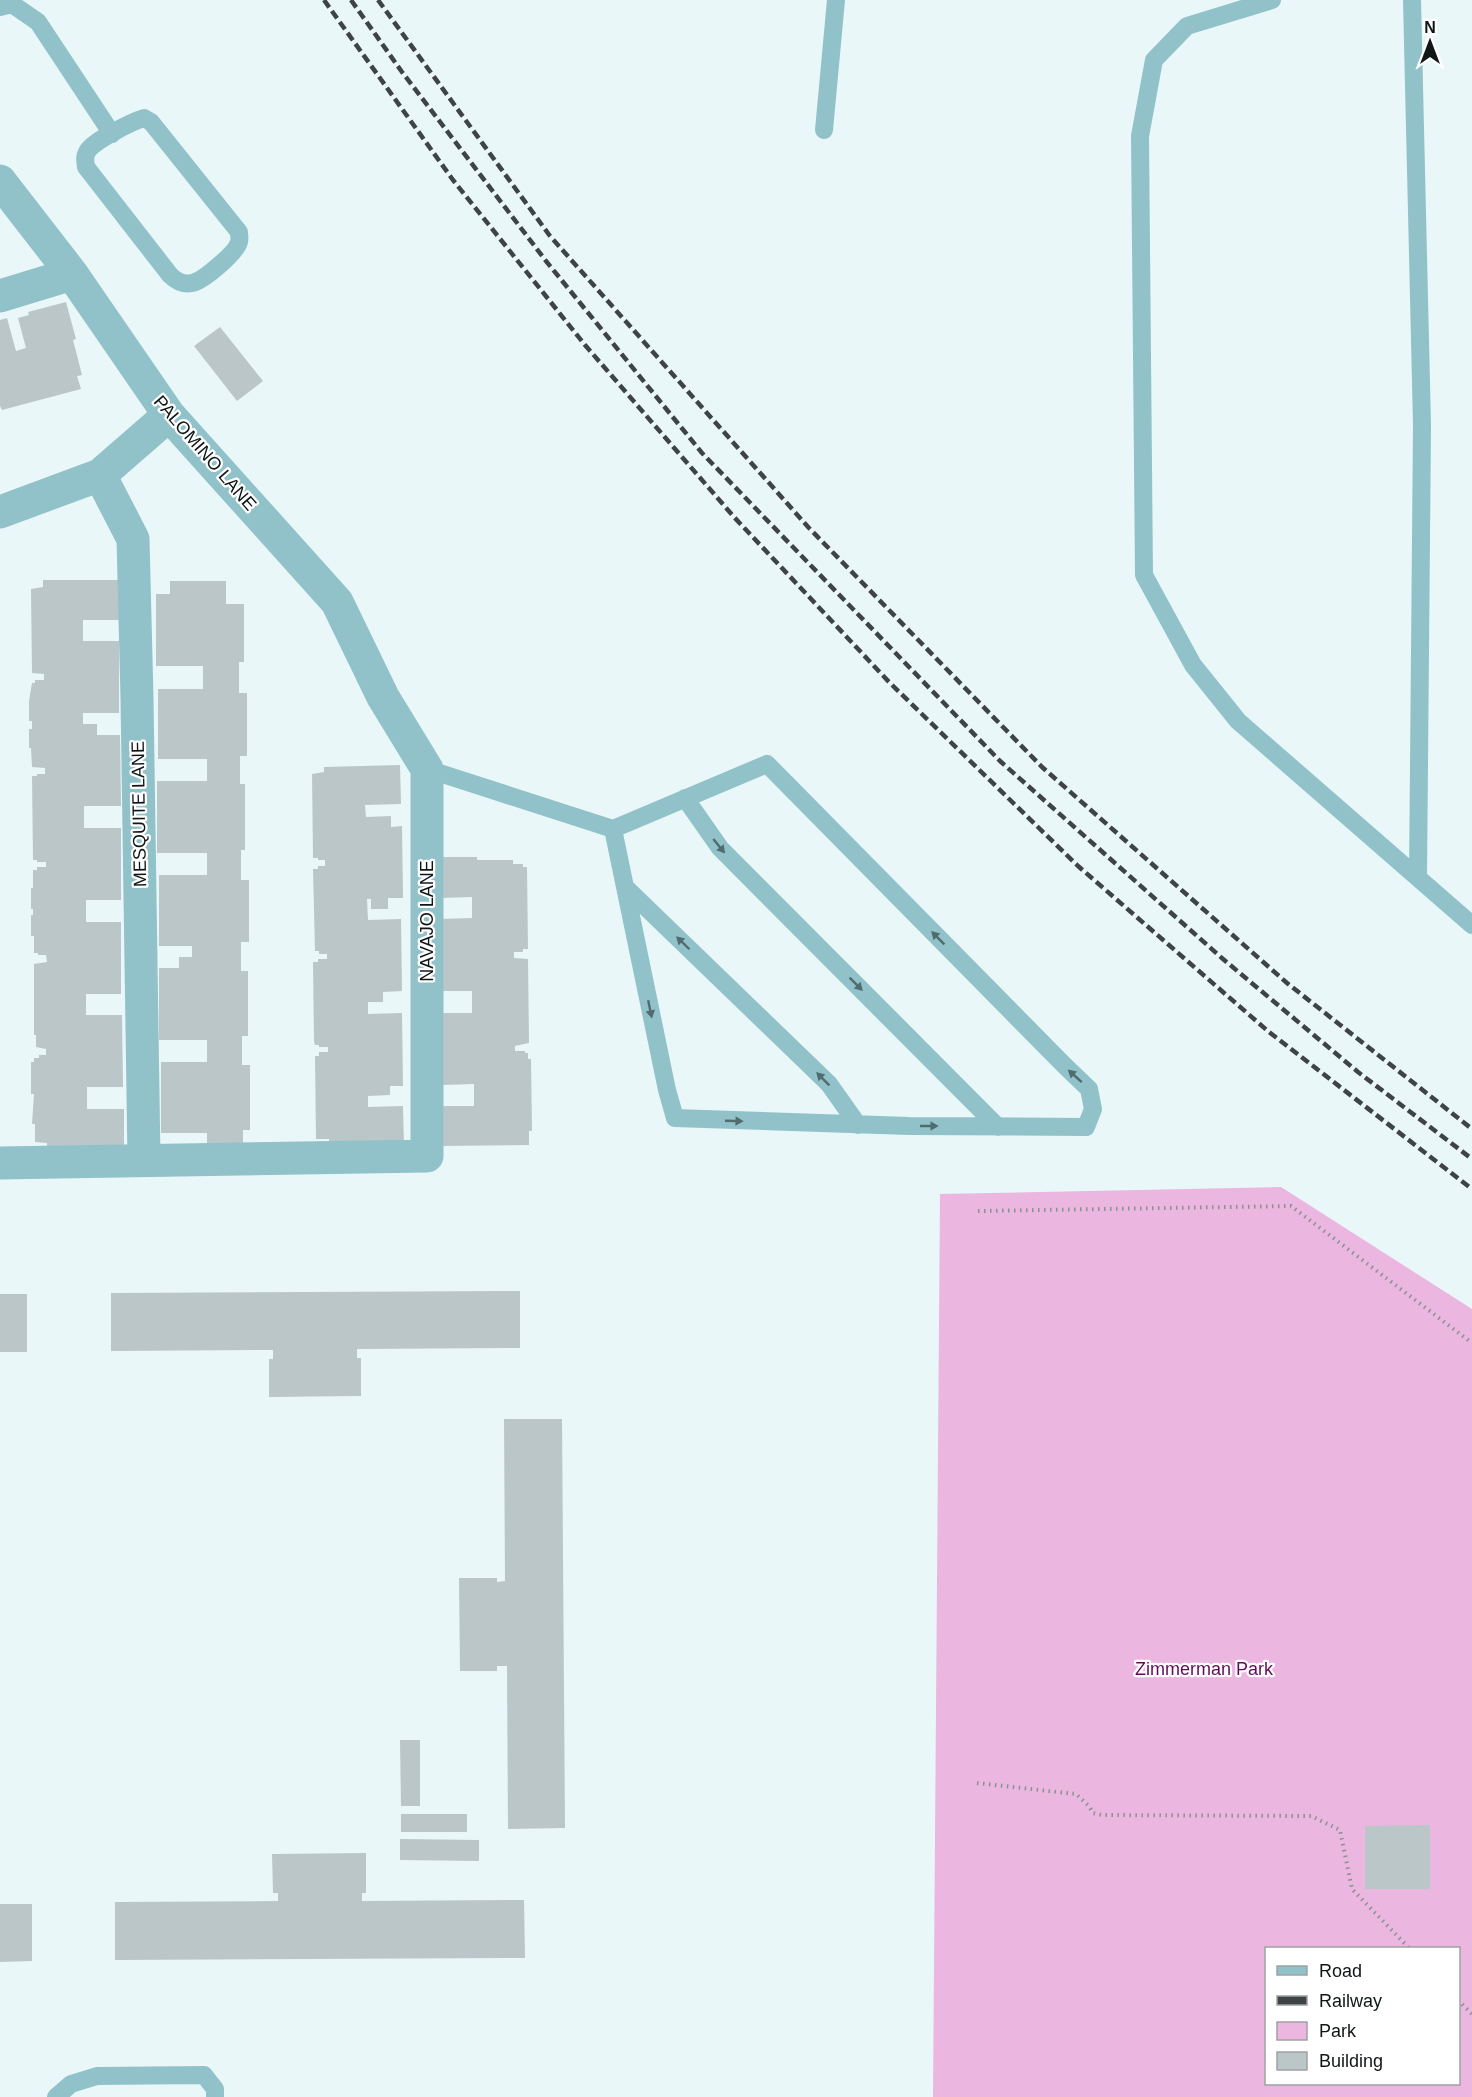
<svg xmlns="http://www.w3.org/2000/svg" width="1472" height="2097" viewBox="0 0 1472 2097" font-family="Helvetica,sans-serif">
<rect width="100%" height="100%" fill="#eaf7f9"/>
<path fill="#ebb6e0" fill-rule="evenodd" d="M1281 1187 1472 1309V2097H933L940 1194ZM1266 1948H1458V2084H1266Z"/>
<path fill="#bac6c8" d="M66 302 76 339 73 340 82 375 77 376 81 389 2 410 0 406V320L7 318 16 351 26 348 18 318 29 315 28 312Z
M220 327 263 381 237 401 194 346Z
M43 580H118L119 620H83V641H119V713H83V724H97V735H120L121 806H84V828H121V900H86V922H121V994H86V1015H122L123 1087H87V1109H124V1149L47 1150V1143L35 1142V1124H32L34 1094H31V1062H34V1058H39V1055H46V1049L36 1047V1035H34V964L47 962 46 955H38V953H34V936H31V915H33V909H31V888H33V870H37V867H46V862H37V860H33L32 776H37V774H45V768L32 767 31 748H29V729H32V721H29V701L32 683H35V680H44V674L32 673 31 589 43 587Z
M170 581H226V604H244V662H239V693H247V756H240V784H245V850H241V880H249V942H241V971H248V1036H242V1065H250V1130H243V1147H207V1133H161V1062H207V1040H159V968H179V957H192V946H159V875H207V853H157V781H207V759H158V689H203V666H156V594H170Z
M400 765 401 804 365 805 366 817 391 816V827L402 826 403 898H388V909H371V899H367L368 920 401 919 402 991 383 992V1002H368V1014L402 1013 403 1086H390V1095L368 1096V1107L403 1106 404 1146 329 1147V1139H316L315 1056H319V1052H328V1047H319V1045H315L314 1041 313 962H318V959H327V954H319V951H315L313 869H318V866H325V860H318V858H313L312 774 324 772V767Z
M440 857H477V860H513V864H523V867H527L528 949H523V952H514V958L528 959 529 1043 515 1046V1051H525V1053H528V1059H531L532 1131H529V1145L442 1146 441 1106H474V1084L442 1085 441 1013H472V991H440V919L472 918V897L440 898Z
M520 1291V1348L357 1349V1358H361V1396L269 1397V1359H273V1350L111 1351V1293Z
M0 1294H27V1352H0Z
M504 1419H562L565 1828 508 1829 507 1666H497V1671H460L459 1578H497V1582L505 1581Z
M400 1740H420V1806H401Z
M401 1814H467V1832H401Z
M1430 1825V1889H1365V1826Z
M400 1839 479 1840V1861L400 1860Z
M366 1853V1893H362V1901L524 1900 525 1958 115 1960V1902L278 1901V1893H273L272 1854Z
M0 1904H32V1961L0 1962Z"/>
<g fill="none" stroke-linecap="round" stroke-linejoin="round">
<path stroke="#889293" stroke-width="4" stroke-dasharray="1.5 4.5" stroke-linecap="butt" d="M978 1211 1291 1206 1472 1343
M977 1783 1076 1794 1089 1806 1093 1813 1102 1815 1311 1816 1340 1830 1352 1889 1409 1948
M1458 2000 1472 2014"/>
<path stroke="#91c2c9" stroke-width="18" d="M1272 0 1187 26 1154 60 1140 136 1144 575 1193 665 1238 721 1472 925
M1412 0 1422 425 1418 878
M0 7 12 4 38 22 112 134
M144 118 151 122 239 232C239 235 240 239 239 242 236 253 203 281 192 283 183 285 176 281 170 275L86 167C85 160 84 155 89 149 98 139 131 122 144 118Z
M824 130 836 0
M427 769 613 829 767 764 1065 1066 1089 1089 1093 1109 1086 1127 909 1126 675 1118 667 1090 613 829
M685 798 720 848 998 1127
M625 887 829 1084 858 1125
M56 2097 71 2084 97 2076 204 2075 215 2089V2097"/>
<path stroke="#91c2c9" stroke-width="33" d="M0 181 72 274 169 415 337 602 383 697 427 769V1156L0 1163
M0 296 72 274
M100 475 133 539 137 698 144 1160
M0 512 100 475 169 415"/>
<path stroke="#3e4445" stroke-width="4.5" stroke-dasharray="9 4.5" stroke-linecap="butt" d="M324 0 453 180 585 345 734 517 889 682 1078 866 1269 1032 1472 1189
M351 0 402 72 546 261 702 453 1000 761 1223 959 1358 1072 1472 1159
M378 0 550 236 809 528 1042 767 1287 983 1472 1129"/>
</g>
<defs><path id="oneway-solid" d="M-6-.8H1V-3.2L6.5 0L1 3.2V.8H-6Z" transform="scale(1.5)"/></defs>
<g fill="#506c70">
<use href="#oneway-solid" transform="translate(719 846) rotate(51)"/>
<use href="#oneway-solid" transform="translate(938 938) rotate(-135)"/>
<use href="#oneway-solid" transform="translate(683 943) rotate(-136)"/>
<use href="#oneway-solid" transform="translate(856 984) rotate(45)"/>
<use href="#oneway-solid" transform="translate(650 1009) rotate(78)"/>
<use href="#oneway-solid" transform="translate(1075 1076) rotate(-138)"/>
<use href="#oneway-solid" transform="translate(823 1079) rotate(-135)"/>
<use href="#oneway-solid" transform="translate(734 1121) rotate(2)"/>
<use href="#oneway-solid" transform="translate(929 1126)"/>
</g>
<g text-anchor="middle" stroke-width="4.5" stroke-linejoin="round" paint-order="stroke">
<g font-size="18" fill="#101516" stroke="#fff">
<text transform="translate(205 453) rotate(49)" y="6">PALOMINO LANE</text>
<text transform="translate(139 814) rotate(-91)" y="6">MESQUITE LANE</text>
<text transform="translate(427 921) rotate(-90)" y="6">NAVAJO LANE</text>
</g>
<g font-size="18" fill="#630b5a" stroke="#fff">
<text x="1204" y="1675">Zimmerman Park</text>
</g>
</g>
<rect x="1265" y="1947" width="195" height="138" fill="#ffffff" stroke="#9fa1a2" stroke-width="1.5"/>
<rect x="1277" y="1966" width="30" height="9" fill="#91c2c9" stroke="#9fa1a2" stroke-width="1.5"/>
<text x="1319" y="1977" font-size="18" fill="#101516">Road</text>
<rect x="1277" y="1996" width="30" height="9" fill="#3e4445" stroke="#9fa1a2" stroke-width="1.5"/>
<text x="1319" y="2007" font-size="18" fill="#101516">Railway</text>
<rect x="1277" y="2022" width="30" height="18" fill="#ebb6e0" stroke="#9fa1a2" stroke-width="1.5"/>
<text x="1319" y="2037" font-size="18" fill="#101516">Park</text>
<rect x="1277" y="2052" width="30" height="18" fill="#bac6c8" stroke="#9fa1a2" stroke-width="1.5"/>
<text x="1319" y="2067" font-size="18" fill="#101516">Building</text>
<g transform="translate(1430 42)" stroke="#ffffff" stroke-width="4.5" paint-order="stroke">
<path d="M0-4.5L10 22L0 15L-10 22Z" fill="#101516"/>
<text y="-9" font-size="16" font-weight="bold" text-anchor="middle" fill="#101516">N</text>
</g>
</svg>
